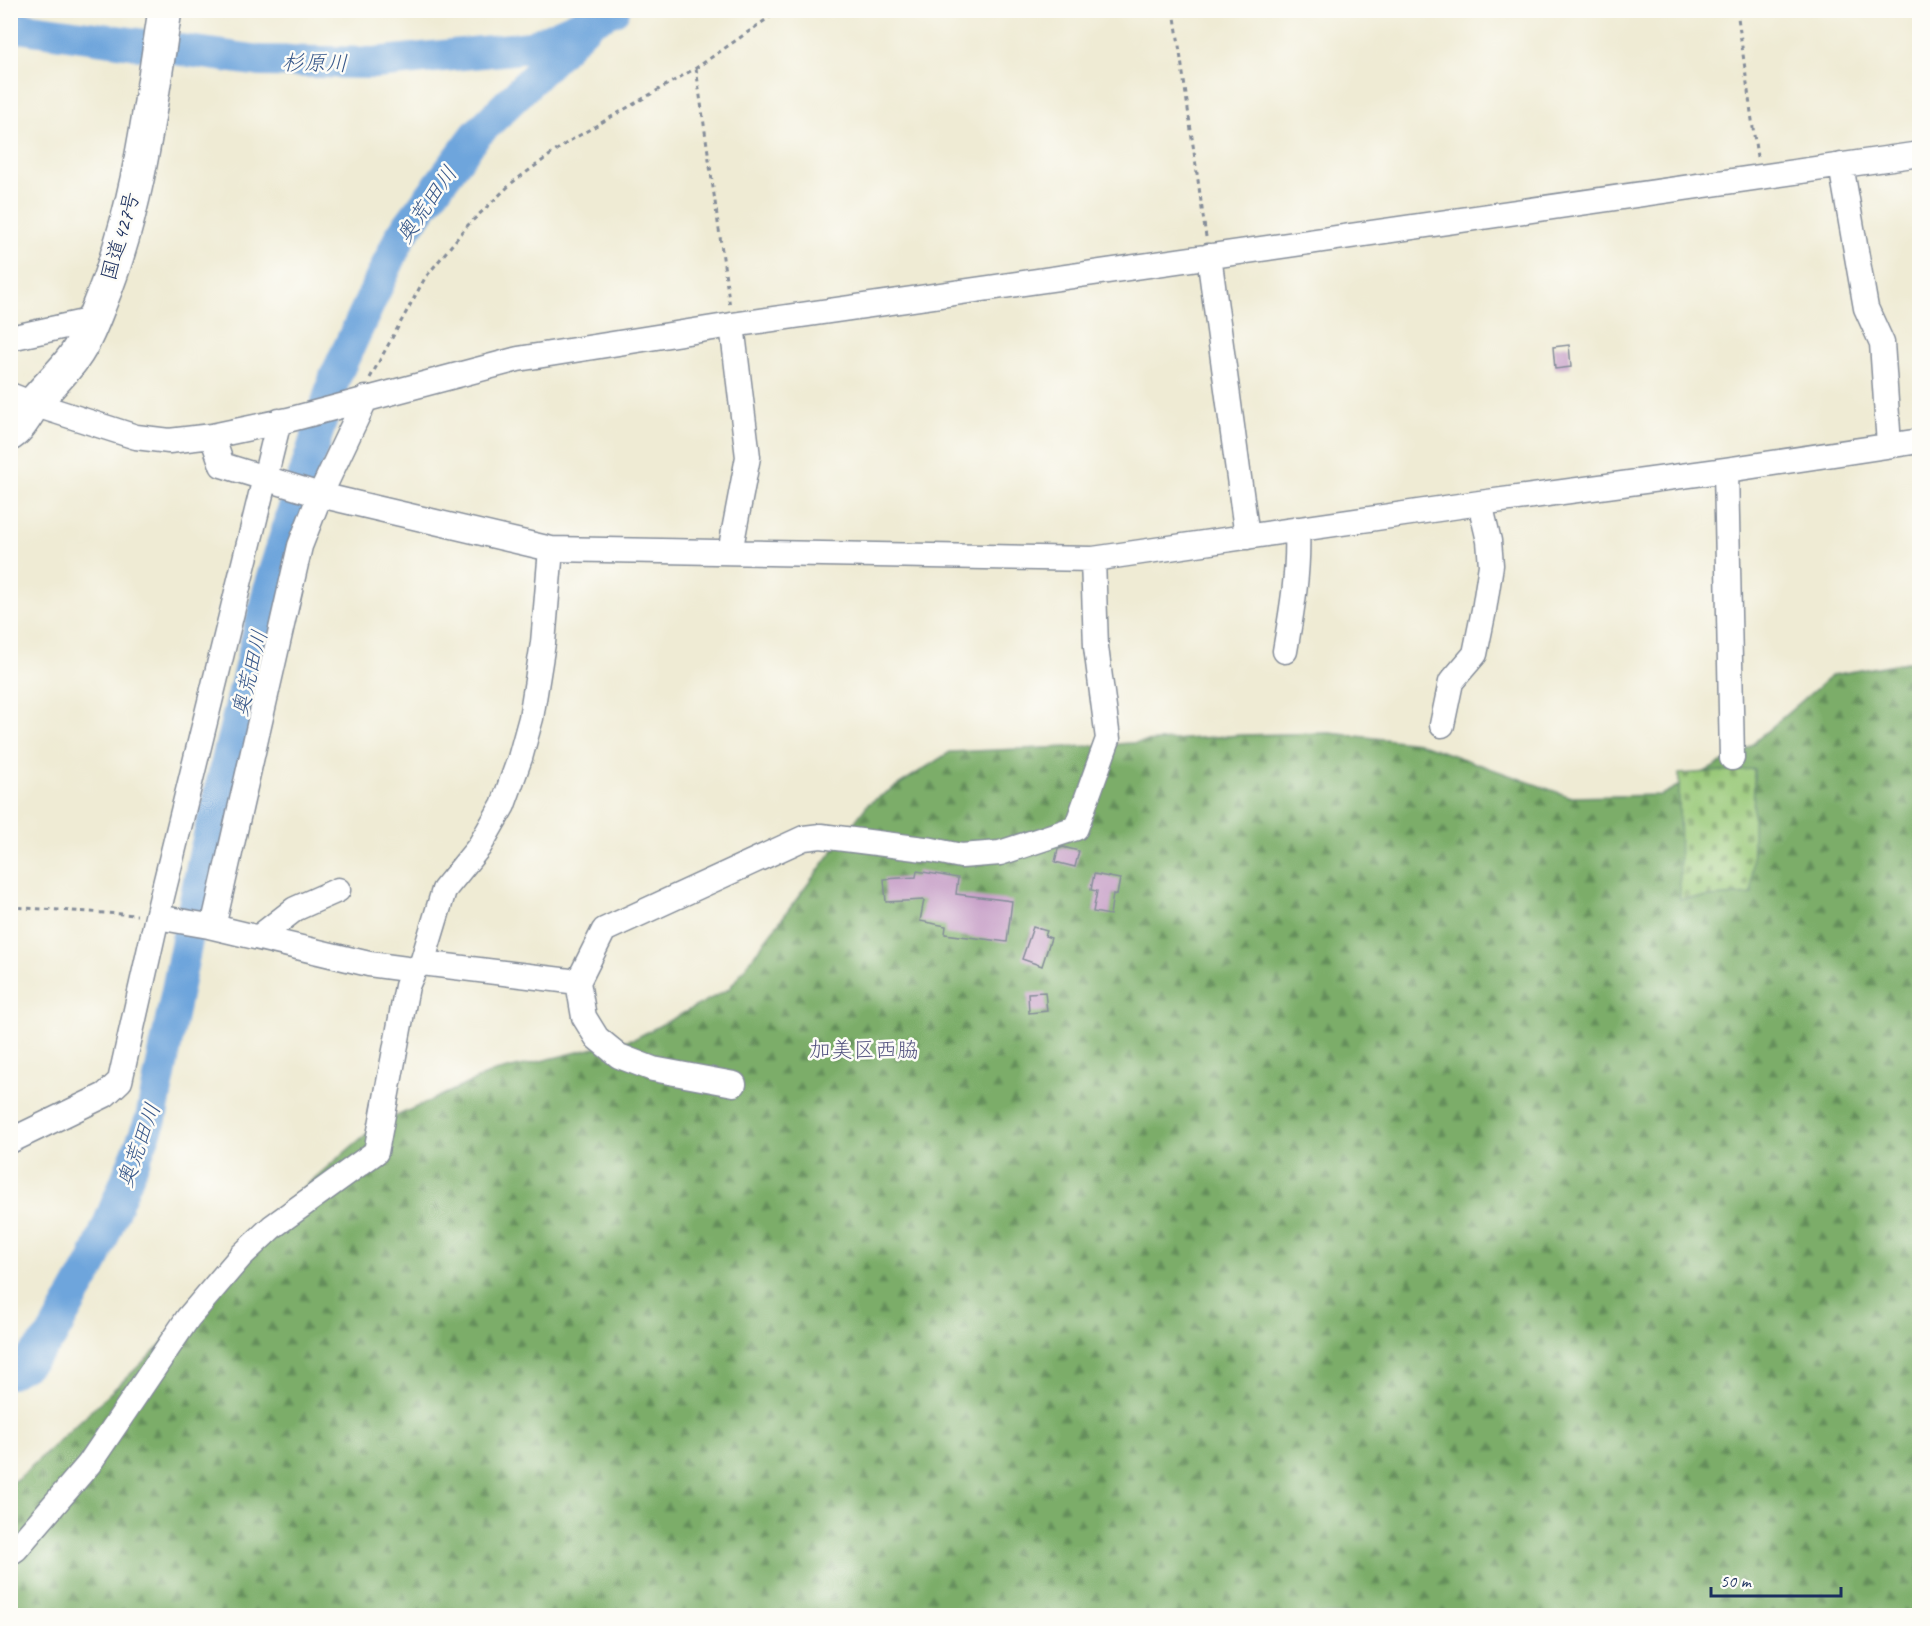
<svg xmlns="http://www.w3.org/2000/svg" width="1930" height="1626" viewBox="0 0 1930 1626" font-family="Caveat,'Klee One',sans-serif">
<defs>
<pattern id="forest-firs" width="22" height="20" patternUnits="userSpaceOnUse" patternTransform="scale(1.5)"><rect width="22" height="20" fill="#7bad69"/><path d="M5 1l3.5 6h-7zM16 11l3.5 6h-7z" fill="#648d5a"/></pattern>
<pattern id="cemetery-stones" width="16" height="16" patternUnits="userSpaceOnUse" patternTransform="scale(1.5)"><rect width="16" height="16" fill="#9ac979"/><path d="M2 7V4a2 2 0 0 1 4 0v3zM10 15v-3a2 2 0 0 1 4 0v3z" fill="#7da466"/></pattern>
</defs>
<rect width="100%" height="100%" fill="#fdfcf7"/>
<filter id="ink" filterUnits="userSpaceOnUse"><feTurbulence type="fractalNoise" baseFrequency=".0167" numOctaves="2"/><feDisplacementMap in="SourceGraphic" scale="12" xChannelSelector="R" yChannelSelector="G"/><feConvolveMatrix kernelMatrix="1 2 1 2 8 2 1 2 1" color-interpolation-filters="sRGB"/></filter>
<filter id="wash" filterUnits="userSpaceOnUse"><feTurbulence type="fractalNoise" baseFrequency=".008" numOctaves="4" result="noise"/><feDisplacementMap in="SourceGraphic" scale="24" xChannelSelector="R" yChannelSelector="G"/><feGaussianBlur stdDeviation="1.35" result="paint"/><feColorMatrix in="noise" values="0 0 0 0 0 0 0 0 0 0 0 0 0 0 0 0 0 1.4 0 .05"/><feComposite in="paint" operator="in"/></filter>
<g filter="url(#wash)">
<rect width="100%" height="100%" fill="#efebd4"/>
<path fill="url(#forest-firs)" stroke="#4b6e64" stroke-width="1.5" d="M1919 660V1615H11L10 1483 19 1478 156 1350 255 1229 377 1125 491 1073 636 1038 729 989 868 804 950 752 1089 746 1241 735 1330 733 1419 743 1571 797 1661 795 1744 751 1832 675Z"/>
<path fill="url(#cemetery-stones)" stroke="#5a7c6c" stroke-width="1.5" d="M1754 769 1752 894 1680 899 1679 774Z"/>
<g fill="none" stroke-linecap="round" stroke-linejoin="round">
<path stroke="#6ea5dc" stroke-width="32" d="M10 26 260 61 375 63 531 47 614 10
M10 1373 27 1363 51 1337 93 1262 151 1119 204 856 271 581 335 377 401 235 476 135 591 21"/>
</g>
<g id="blocks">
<path fill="#c7a0c8" d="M1569 345 1571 367 1555 369 1553 347Z
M1063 847 1079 851 1075 867 1055 862 1058 849Z
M917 871 958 878 956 894 1012 901 1007 942 945 934 946 926 920 921 924 900 886 902 884 879 916 877Z
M1094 874 1120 879 1117 895 1113 894 1110 915 1093 912 1097 891 1091 890Z
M1033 927 1047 931 1045 936 1051 938 1042 966 1022 959Z
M1045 992 1047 1011 1029 1013 1028 993Z"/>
</g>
</g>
<g filter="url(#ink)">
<use href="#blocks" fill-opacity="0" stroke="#858d99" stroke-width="1.5"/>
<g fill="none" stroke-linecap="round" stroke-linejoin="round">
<g stroke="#858d99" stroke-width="27">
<path id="minor" d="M1841 165 1866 308 1882 343 1889 445
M1209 256 1247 537
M10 338 93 320
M10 395 33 404 136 437 169 441 212 436 288 420 518 359 732 325 1920 154
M212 436 222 465 320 495 551 549 1093 559 1480 503 1726 470 1920 441
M1726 470 1732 758
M730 552 748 457 732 325
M1285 651C1292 610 1299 571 1297 529
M1442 725 1451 682 1475 654 1484 610 1491 565 1489 541 1480 503
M157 917 209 926 369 964 414 970
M213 927 300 546 320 495 366 398
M259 937 295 909 338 890
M422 963 578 982
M734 1084 653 1069 619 1056 597 1038 584 1017 578 982 604 930 804 838 821 836 932 850 961 856 1000 853 1076 828 1108 739 1096 647 1093 559
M10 1141 105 1095 120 1081 157 917 279 421
M10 1553 16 1549 89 1464 188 1318 241 1256 272 1227 376 1152 407 986 414 970 422 963 444 890 479 847 503 805 520 758 531 718 543 643 551 549"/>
</g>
<g stroke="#858d99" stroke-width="36">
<path id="highway" d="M10 434C22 426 29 409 38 398 50 384 64 371 74 357 85 342 93 321 100 303 138 211 150 109 165 10"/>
</g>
<path stroke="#858d99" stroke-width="3" stroke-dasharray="4.5 4.5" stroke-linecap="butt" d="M1174 10 1206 237
M1737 10 1757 157
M696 68 730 307
M370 378 425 278 468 225 513 182 568 142 696 68 780 10
M10 907 137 915"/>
<use href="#minor" stroke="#fff" stroke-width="24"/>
<use href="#highway" stroke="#fff" stroke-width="33"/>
</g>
</g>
<g text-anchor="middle" stroke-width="5" stroke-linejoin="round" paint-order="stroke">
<g font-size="21" fill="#1b2f5e" stroke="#fdfcf7">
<text transform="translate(120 236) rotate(-74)" y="7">国道427号</text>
</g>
<g font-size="22" font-style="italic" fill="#38588a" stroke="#fdfcf7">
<text transform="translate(315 62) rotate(1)" y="8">杉原川</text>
<text transform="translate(426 204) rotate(-55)" y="8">奥荒田川</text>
<text transform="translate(249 673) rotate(-76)" y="8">奥荒田川</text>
<text transform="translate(138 1145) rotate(-70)" y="8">奥荒田川</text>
</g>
<g font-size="22" fill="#575783" stroke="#fdfcf7">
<text x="864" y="1057">加美区西脇</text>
</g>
</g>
<rect width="1930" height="1626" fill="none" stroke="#fdfcf7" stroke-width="36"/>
<path d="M1711 1587v9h130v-9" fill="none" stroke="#1b2f5e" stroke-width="3"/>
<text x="1720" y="1587" font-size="18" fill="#1b2f5e" stroke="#fdfcf7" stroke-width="4.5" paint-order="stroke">50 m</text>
</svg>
